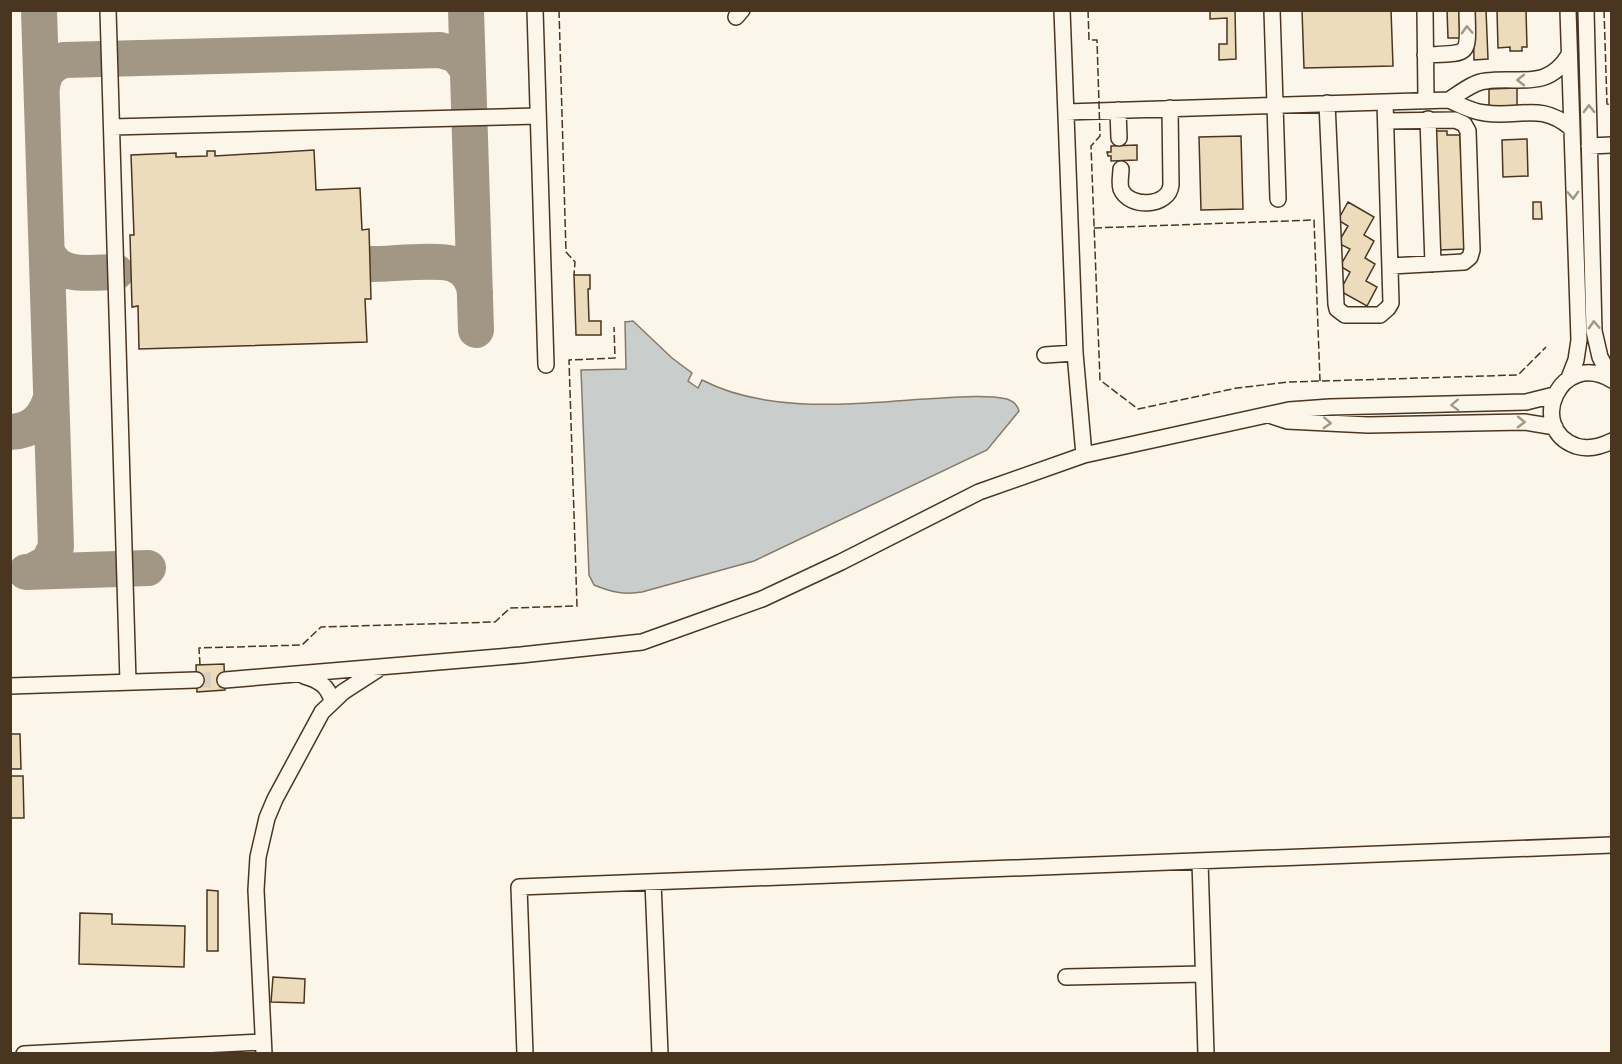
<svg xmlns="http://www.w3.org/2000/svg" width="1622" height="1064" viewBox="0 0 1622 1064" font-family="Ubuntu,sans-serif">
<rect width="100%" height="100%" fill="#fbf6e9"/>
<path fill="#c9cecd" stroke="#887966" stroke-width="1.5" d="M633 321 672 358 692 373 688 381 698 388 702 380C768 414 851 404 924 399 946 398 985 394 1007 399 1013 401 1017 404 1019 411L987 450 754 561 642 592C624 595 611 592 594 585L589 575 581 370 626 369 625 322Z"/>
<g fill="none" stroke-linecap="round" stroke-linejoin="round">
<path stroke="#a29684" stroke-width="36" d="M466 10 476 330
M42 87C44 72 50 65 64 60L440 50 457 55 468 70
M47 251C57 280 92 272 116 272
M372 264C390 264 438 259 453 264 466 268 473 279 475 292
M10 432C33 431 45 418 51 398
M26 572 148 568
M31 572 48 563 56 547 39 10"/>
</g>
<path fill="#ecdcbc" stroke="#4a3520" stroke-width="1.5" d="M1210 10H1235L1236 59 1219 60V44H1227V18L1210 19Z
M1302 10H1391L1393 66 1304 68Z
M1447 10H1459L1460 38H1448Z
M1473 10H1486L1488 59 1474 60Z
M1497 10H1526L1527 47H1522V51H1510V47L1498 48Z
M1517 88V107H1489V89Z
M1435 131H1447V135H1460L1465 249 1439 250Z
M1241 136 1243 209 1201 210 1199 137Z
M1527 139 1528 176 1503 177 1502 140Z
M1137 145V160L1111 161V156H1108L1107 152H1111V146Z
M314 150 316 190 360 188 362 230 369 229 371 299H365L367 342 139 349 138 306 132 307 130 235H134L131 155 176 153V157L207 156V151H215V156Z
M1348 202 1374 217 1364 235 1374 241 1365 258 1375 264 1366 281 1377 287 1367 306 1340 291 1350 272 1340 266 1350 249 1338 243 1348 226 1338 220Z
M1533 202H1541L1542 219H1533Z
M574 275H590V289H588L589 321H601V335H576Z
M224 664 225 690 197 692 196 665Z
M10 734H20L21 769H10Z
M10 776H23L24 818H10Z
M207 890 218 891V951H207Z
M80 913 112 914V924L185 926 184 967 79 964Z
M273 977 305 979 304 1003 271 1002Z"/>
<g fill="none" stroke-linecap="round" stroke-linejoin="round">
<path stroke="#d8cfc1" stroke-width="15" stroke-dasharray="15 8" stroke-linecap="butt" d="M196 680H225"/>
<g stroke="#4a3520" stroke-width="18">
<path id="minor" d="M108 10 128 682
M535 10 546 365
M1062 10 1075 353 1084 455
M1272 10 1278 199
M1425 10 1426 100
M1568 10 1579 340 1576 360 1569 378
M1586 10 1594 331 1600 357 1612 380
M736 17 742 10
M1425 55C1472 53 1468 57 1467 10
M1449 100C1460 93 1473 82 1486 81 1520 76 1547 91 1569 55
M1327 103 1336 304 1337 309 1345 315H1380L1388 308 1391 303 1385 102
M1118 110 1119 138
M1066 112 1449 100C1460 105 1472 112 1485 113 1520 118 1541 102 1571 128
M1428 119 1433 264
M1386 121 1455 120 1464 124 1468 131 1472 250 1470 257 1464 262 1391 266
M112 127 538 116
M1589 146 1612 145
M1121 169C1121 175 1119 183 1121 189 1129 209 1169 207 1171 185L1170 108
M1045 355 1075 353
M1612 380C1560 349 1526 428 1576 446 1589 450 1600 447 1612 441
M1272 416 1287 421 1368 425 1524 422 1555 427
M304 676C319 680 328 686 332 701
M225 680 521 655 642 642 762 599 841 562 979 492 1084 455 1289 410 1330 407 1526 402 1554 395
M10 686 196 680
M1200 861 1206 1054
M653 882 660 1054
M1066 977 1203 974
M24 1054 263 1042
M264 1054 256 890 258 857 267 818 275 799 322 712 343 692 377 670
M525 1054 519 887 1612 845"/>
</g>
<use href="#minor" stroke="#fbf6e9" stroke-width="15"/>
<path stroke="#4a3520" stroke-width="1.5" stroke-dasharray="8 3" stroke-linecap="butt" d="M559 10 566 252 575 262 574 275
M1088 10 1089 40H1097L1100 136 1091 146 1100 380 1138 409 1237 388 1289 382 1518 375 1546 347
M1604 10 1607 104 1612 105
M1094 228 1314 220 1320 381
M200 665 199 648 302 645 321 627 495 622 510 608 577 606 569 360 615 358 614 327"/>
</g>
<defs><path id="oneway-chevron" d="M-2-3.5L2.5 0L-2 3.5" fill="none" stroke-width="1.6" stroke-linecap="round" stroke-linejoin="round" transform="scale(1.5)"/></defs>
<g stroke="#a29684">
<use href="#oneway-chevron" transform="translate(1467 30) rotate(-92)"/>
<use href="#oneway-chevron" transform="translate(1521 80) rotate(180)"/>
<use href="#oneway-chevron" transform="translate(1589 109) rotate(-91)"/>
<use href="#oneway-chevron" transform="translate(1573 195) rotate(88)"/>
<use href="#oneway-chevron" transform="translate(1594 325) rotate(-93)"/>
<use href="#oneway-chevron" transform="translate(1455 405) rotate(178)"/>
<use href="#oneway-chevron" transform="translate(1521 422) rotate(1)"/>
<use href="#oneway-chevron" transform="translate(1327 423) rotate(3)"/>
</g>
<rect width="1622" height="1064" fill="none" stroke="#4a3520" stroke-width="24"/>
</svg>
